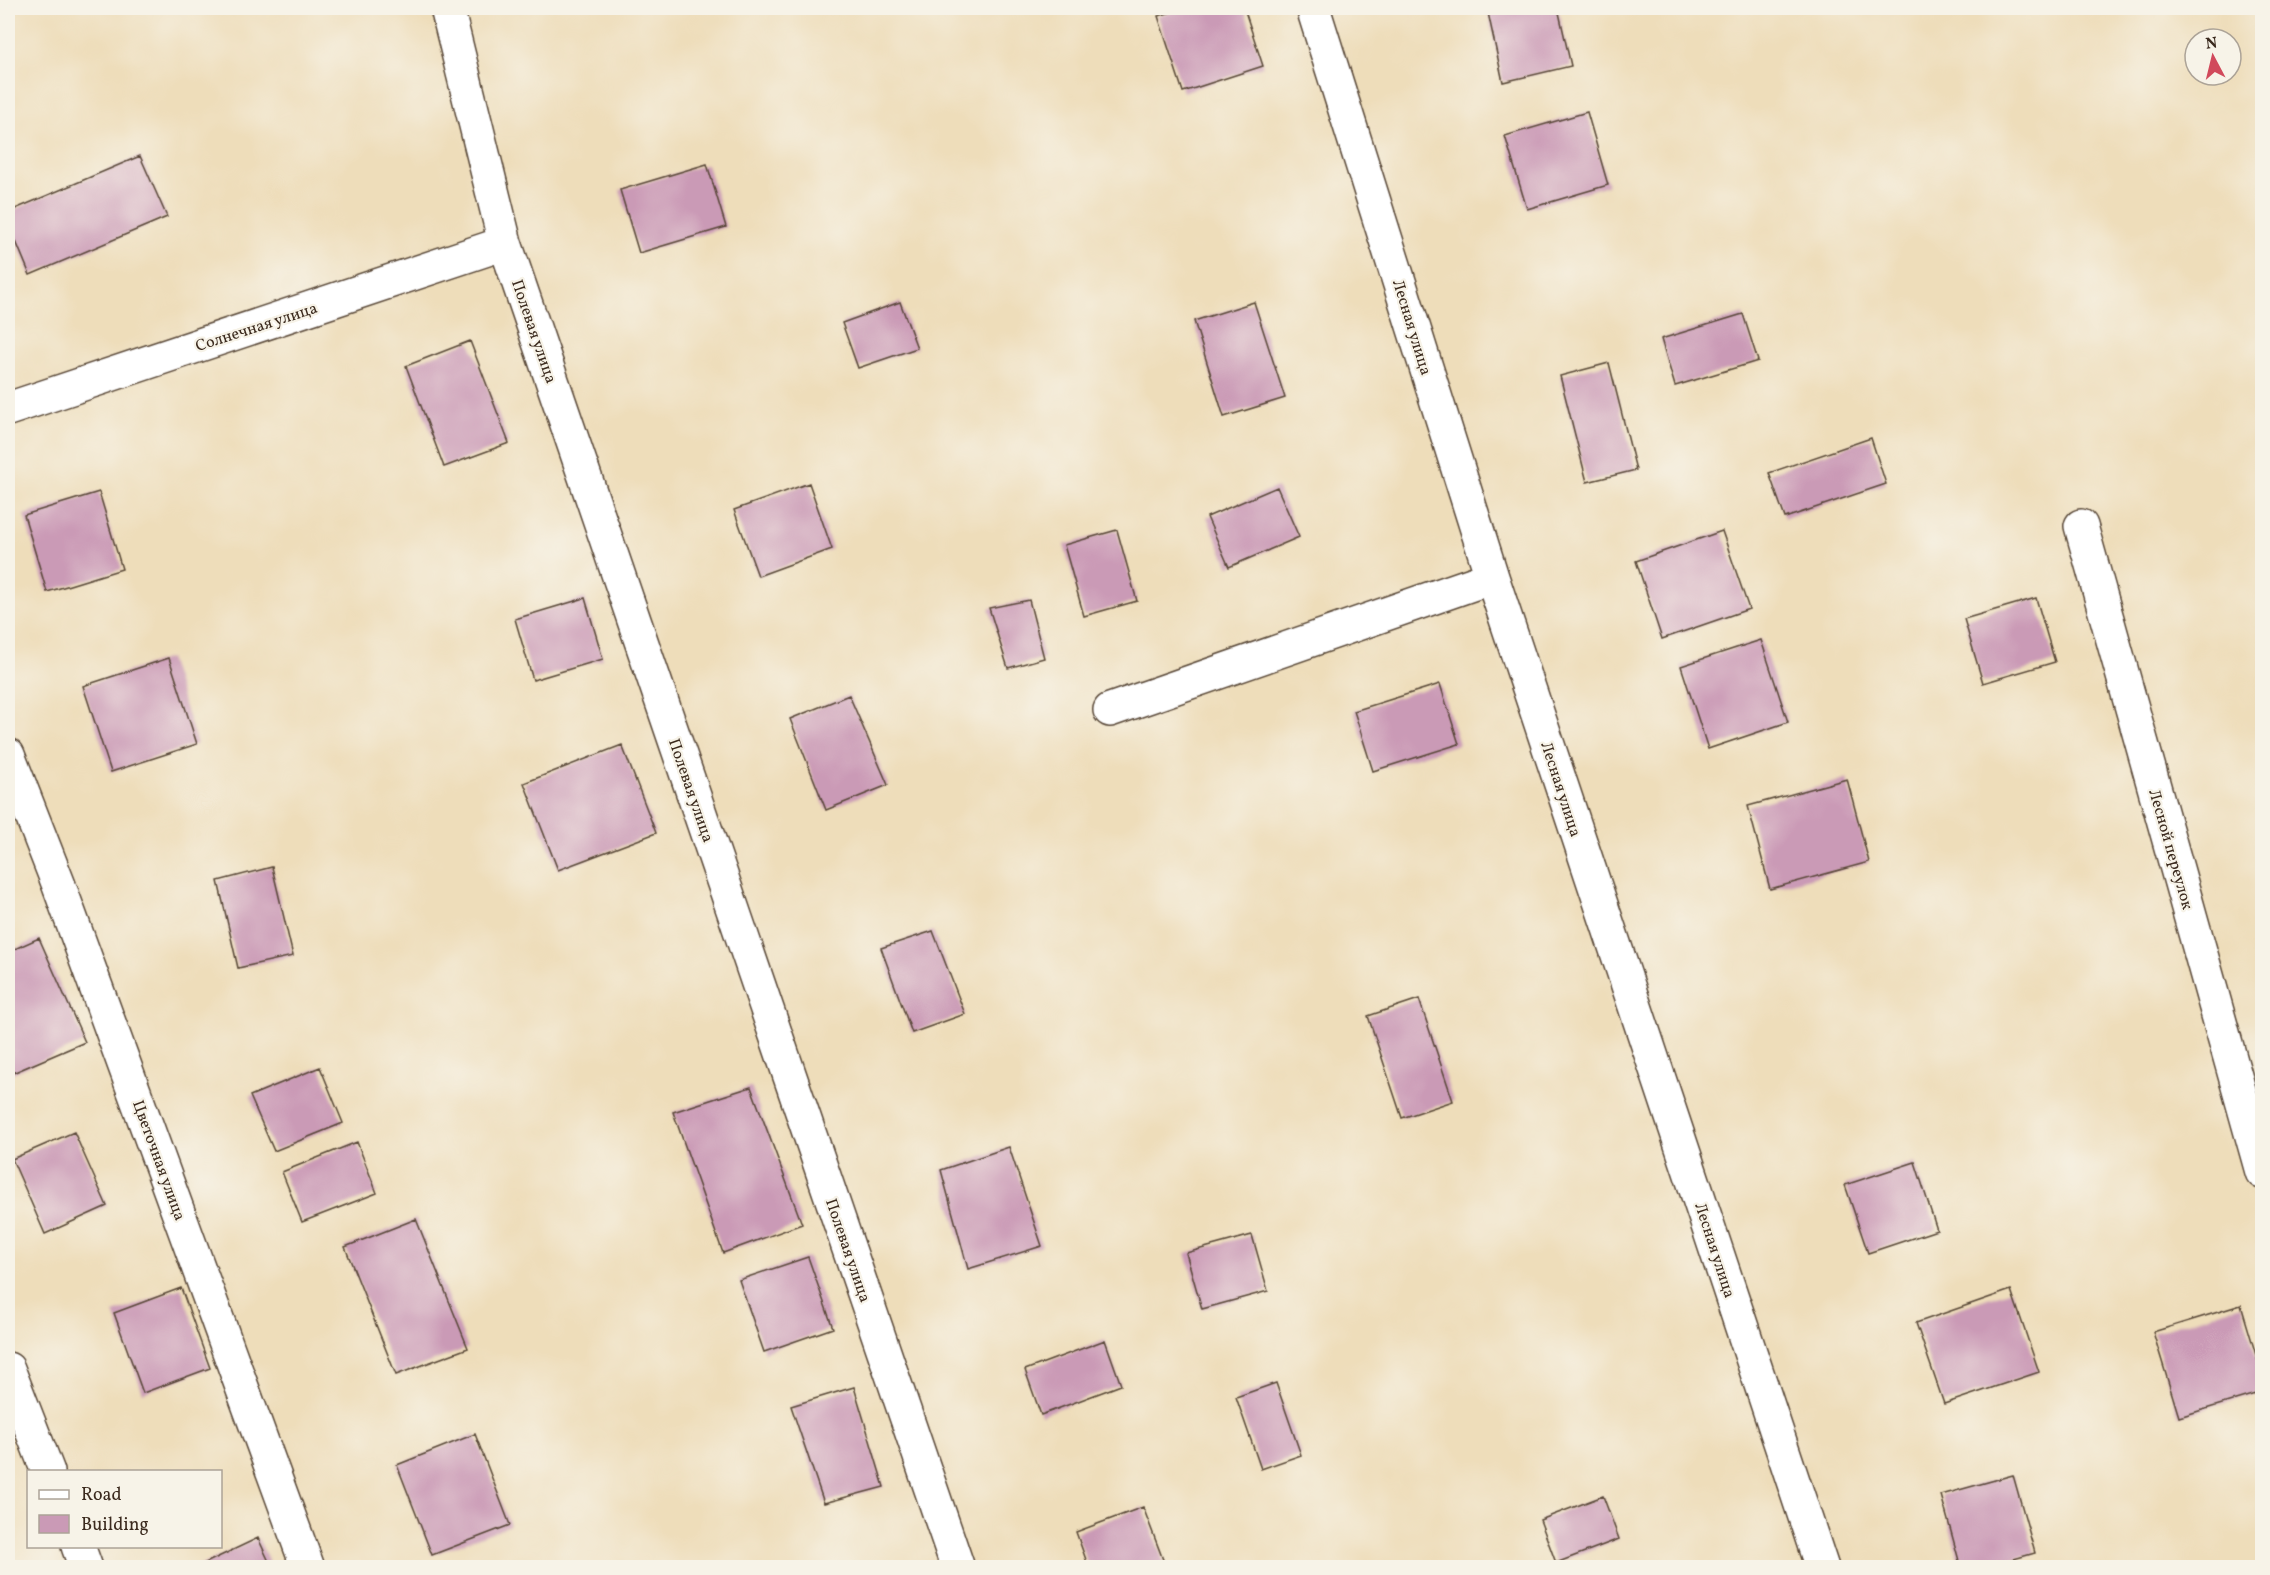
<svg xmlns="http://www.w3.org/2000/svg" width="2270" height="1575" viewBox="0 0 2270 1575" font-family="Vollkorn,serif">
<rect width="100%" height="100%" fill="#f7f3e8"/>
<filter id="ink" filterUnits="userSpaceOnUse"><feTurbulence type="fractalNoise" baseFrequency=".0167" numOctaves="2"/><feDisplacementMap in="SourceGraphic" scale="12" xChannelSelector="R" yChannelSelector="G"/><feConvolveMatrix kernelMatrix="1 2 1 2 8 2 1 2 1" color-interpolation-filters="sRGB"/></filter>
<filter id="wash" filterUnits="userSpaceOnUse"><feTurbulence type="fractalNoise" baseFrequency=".008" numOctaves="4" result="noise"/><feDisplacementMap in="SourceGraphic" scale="24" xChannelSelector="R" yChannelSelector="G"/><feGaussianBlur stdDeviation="1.35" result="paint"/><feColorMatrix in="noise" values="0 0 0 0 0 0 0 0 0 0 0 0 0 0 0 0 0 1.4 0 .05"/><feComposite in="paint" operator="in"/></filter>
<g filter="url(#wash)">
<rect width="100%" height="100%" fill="#eeddba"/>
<g id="blocks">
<path fill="#ca9ab6" d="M1185 8H1244L1263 66 1183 92 1158 16Z
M1487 8H1558L1571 66 1503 82Z
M1587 112 1608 185 1527 209 1505 136Z
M140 156 167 217 30 275 8 222V212Z
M707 164 726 227 639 253 620 190Z
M900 302 917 348 858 368 842 323Z
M1254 302 1285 398 1224 417 1194 321Z
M1743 314 1758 361 1675 386 1661 339Z
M470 341 509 443 444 467 406 366Z
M1609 363 1636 470 1587 482 1560 376Z
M1871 438 1886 484 1785 518 1769 473Z
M809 483 832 549 758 576 734 510Z
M1277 487 1299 537 1229 567 1207 517Z
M99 492 122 569 47 592 24 515Z
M1117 530 1137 601 1084 616 1064 545Z
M1722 531 1749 609 1662 639 1636 561Z
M585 598 603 659 533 680 515 619Z
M2036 598 2055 662 1983 683 1964 619Z
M1029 600 1044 658 1008 668 989 608Z
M1761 640 1788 722 1708 749 1681 666Z
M169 658 197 744 111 772 83 686Z
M1440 684 1459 744 1373 771 1354 711Z
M849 695 888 785 826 810 790 719Z
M622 745 656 833 558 870 524 783Z
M1847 779 1869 862 1770 889 1748 806Z
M272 867 293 956 238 968 218 881Z
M933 931 965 1014 912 1033 881 948Z
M39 938 85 1042 8 1075V952Z
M1419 999 1453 1101 1402 1118 1368 1016Z
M320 1067 343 1123 274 1151 250 1096Z
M751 1087 802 1224 723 1253 673 1112Z
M74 1132 107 1206 45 1234 12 1159Z
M357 1142 377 1193 302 1222 282 1172Z
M1009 1147 1042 1246 968 1269 941 1170Z
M1915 1162 1937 1230 1868 1253 1845 1185Z
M416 1219 468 1348 396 1375 345 1247Z
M1252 1235 1268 1291 1202 1309 1186 1253Z
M808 1257 833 1328 764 1352 739 1280Z
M181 1288 210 1368 143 1393 114 1313Z
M2011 1290 2039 1372 1944 1404 1916 1323Z
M2241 1305 2262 1375V1392L2179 1417 2153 1332Z
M1105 1340 1121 1385 1041 1415 1025 1370Z
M1276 1383 1301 1455 1261 1469 1236 1397Z
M854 1387 884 1487 824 1503 791 1406Z
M475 1434 510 1525 432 1555 397 1465Z
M2013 1475 2035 1553 1982 1568H1961L1941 1495Z
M1603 1496 1619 1539 1556 1563 1540 1520Z
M1143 1507 1165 1565 1159 1568H1089L1076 1532Z
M258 1538 272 1568H195Z"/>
</g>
</g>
<g filter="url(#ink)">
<use href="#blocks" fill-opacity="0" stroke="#564535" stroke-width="1.5"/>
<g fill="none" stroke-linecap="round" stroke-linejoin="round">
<g stroke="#564535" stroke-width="36">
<path id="minor" d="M447 8 505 243 958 1568
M1313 8 1492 577 1822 1568
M8 409 505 243
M2081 526 2262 1172
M1110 710 1492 577
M8 755 58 883 308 1568
M8 1369 48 1472
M78 1546 86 1568"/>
</g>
<use href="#minor" stroke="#fff" stroke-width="33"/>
</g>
</g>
<g text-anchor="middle" stroke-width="4.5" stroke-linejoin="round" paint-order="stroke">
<g font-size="16" fill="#3b2a1e" stroke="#f7f3e8">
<text transform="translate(256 326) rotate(-18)" y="6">Солнечная улица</text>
<text transform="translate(1413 327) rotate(73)" y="6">Лесная улица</text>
<text transform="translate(535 331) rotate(71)" y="6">Полевая улица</text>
<text transform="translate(1562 789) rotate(72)" y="6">Лесная улица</text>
<text transform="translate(692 790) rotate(71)" y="6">Полевая улица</text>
<text transform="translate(2172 849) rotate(74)" y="6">Лесной переулок</text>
<text transform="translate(160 1160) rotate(70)" y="6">Цветочная улица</text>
<text transform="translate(849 1250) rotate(71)" y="6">Полевая улица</text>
<text transform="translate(1716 1250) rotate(72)" y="6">Лесная улица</text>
</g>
</g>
<rect width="2270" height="1575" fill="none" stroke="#f7f3e8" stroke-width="30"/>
<rect x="27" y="1470" width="195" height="78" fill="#f7f3e8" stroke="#aca397" stroke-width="1.5"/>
<rect x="39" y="1490" width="30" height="9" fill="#ffffff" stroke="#aca397" stroke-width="1.5"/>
<text x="81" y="1500" font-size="18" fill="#3b2a1e">Road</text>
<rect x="39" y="1515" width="30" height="18" fill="#ca9ab6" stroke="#aca397" stroke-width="1.5"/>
<text x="81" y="1530" font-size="18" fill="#3b2a1e">Building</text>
<g transform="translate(2213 57) rotate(353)"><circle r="28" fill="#f7f3e8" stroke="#aca397" stroke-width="1.5"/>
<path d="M0-4.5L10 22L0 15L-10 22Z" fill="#d1495b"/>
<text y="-9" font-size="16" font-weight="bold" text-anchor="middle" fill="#3b2a1e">N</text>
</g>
</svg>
